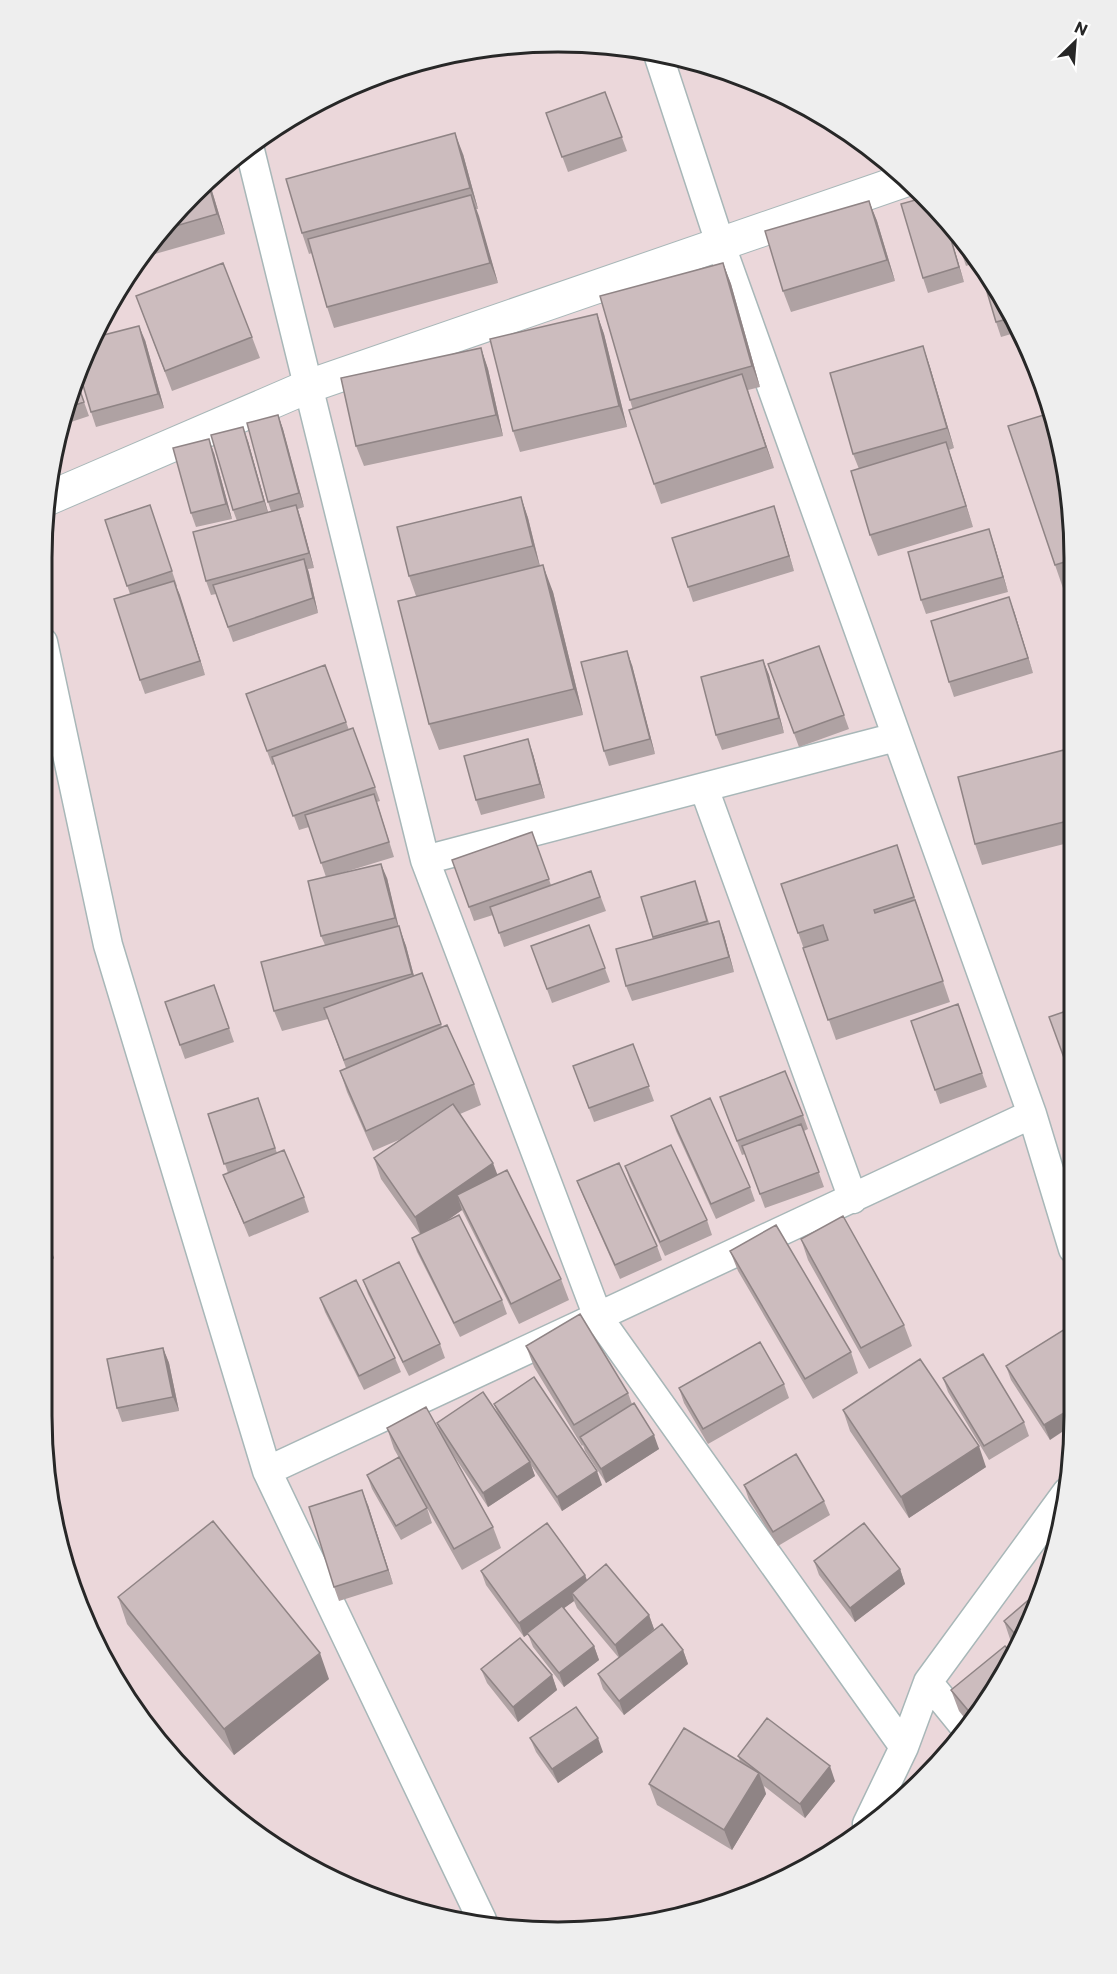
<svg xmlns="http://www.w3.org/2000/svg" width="1117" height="1974" viewBox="0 0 1117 1974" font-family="Commissioner,sans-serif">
<rect width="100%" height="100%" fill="#ebd7da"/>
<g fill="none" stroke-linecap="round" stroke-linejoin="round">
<g stroke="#a8b7b8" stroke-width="31">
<path id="street" d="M658 54 720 243 1032 1114 1073 1249
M249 146 425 860 598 1317 904 1747
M43 642 108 945 267 1471 482 1920
M704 788 853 1199
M425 860 896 737
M267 1471 1032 1114
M928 1682 963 1725
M867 1824 904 1747 928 1682 1067 1492"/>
</g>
<g stroke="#a8b7b8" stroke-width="35">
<path id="secondary" d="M47 499 309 386 906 180"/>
</g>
<use href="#street" stroke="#fff" stroke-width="28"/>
<use href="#secondary" stroke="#fff" stroke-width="33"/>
</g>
<path fill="#afa2a3" d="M605 92 627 151 568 172 546 113Z
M463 154 478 209H476L498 283 334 328 327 307 312 253 309 254 302 233Z
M209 181 225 234 141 258 170 218Z
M869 201 877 221 895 281 791 312 783 291Z
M946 221 964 282 928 293 923 278Z
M954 230 980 261 966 266Z
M723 263 731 284 760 387 748 390 774 468 661 504 654 484 630 400Z
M989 273 1018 332 1001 337 996 322Z
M136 296 252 337 260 358 172 391Z
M597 314 604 334 627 427 520 452 513 431Z
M145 340 164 408 96 427 91 412Z
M923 346 930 367 954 448 949 450 973 527 878 556 870 535 859 469 853 454Z
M481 348 488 369 503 436 364 466 356 446Z
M1038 373 1071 491V589L1064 591 1055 565 1047 414Z
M77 382 89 416 59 426 60 424Z
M278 415 283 429 304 507 298 509 314 568 308 569 318 613 233 642 216 594 211 595 206 581 237 521 233 510 248 441 268 512 271 511 268 502Z
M214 453 232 519 196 527 191 513Z
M521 497 528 518 540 566 553 592 583 715 439 750 429 724 416 596 409 576Z
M150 505 177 586H176L205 675 145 694 140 680 130 594 105 520Z
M779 521 794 571 693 602 688 587Z
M994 544 1008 592 926 614 921 600Z
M1014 611 1033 673 954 697 949 682Z
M819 646 849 729 799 747 768 664Z
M763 660 769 675 784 733 722 750 716 735Z
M325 665 349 730 375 787 380 801 377 802 394 857 335 875 387 878 398 926 406 946 414 976 422 973 442 1027 474 1084 481 1105 460 1114 561 1279 569 1300 519 1324 462 1210 444 1223 502 1300 507 1314 460 1337 417 1252 412 1238 420 1234 381 1179 374 1158 401 1139 373 1151 347 1092 340 1071 346 1068 328 1019 282 1031 274 1011 325 945 321 936 326 877 309 827 299 830 275 764 272 765 246 694Z
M632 665 655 754 609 766 604 751Z
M1064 750 1072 771V842L982 865 975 844Z
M533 754 545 798 481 815 476 800Z
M532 832 551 885 591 871 606 911 504 947 493 915 474 921 452 860Z
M897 845 950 1002 836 1040 781 884Z
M700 895 709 923 724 935 734 972 632 1001 626 986 653 939 641 897Z
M589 925 610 982 552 1003 531 946Z
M214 985 234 1042 185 1059 180 1045Z
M958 1004 987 1087 940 1104 911 1021Z
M633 1044 654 1101 594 1122 573 1066Z
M720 1097 803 1115 808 1129 804 1131 824 1187 765 1208 745 1154 742 1155Z
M258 1098 277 1153 304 1197 309 1212 249 1237 223 1175 228 1173 208 1114Z
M671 1116 750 1187 755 1201 716 1219 676 1131Z
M625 1166 707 1220 712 1235 665 1256 630 1181Z
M577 1181 657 1246 662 1260 620 1279 583 1196Z
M801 1239 904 1325 912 1346 869 1369 808 1260Z
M730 1251 851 1352 858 1373 813 1399 738 1271Z
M363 1280 440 1344 445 1358 409 1376 368 1294Z
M320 1298 395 1358 401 1372 364 1390 325 1312Z
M1073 1324 1050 1440 1011 1380 1006 1366Z
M526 1346 628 1393 632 1404 659 1449 606 1483 585 1451 583 1445 582 1446 534 1367Z
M163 1348 169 1363 179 1411 122 1422 117 1408Z
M943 1378 1024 1422 1029 1436 989 1460 948 1392Z
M784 1384 789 1398 708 1444 684 1403 679 1388Z
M494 1404 602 1485 562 1511 531 1465 535 1476 488 1507 448 1447 493 1527 501 1548 462 1570 394 1449 387 1428 440 1432 437 1423 498 1414Z
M843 1410 986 1467 909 1518 850 1431Z
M367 1475 427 1508 432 1523 401 1540 372 1489Z
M744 1485 824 1501 830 1515 778 1546 749 1500Z
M368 1505 393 1584 339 1601 334 1587Z
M814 1561 900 1569 905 1584 855 1622 819 1575Z
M481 1571 585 1575 587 1580 649 1615 654 1629 683 1650 688 1664 624 1715 603 1689 598 1674 619 1658 577 1608 574 1601 564 1608 594 1646 599 1660 564 1687 533 1647 528 1634 524 1637 486 1585Z
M1040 1590 1017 1648 1011 1642 1004 1621Z
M118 1597 329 1679 234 1755 127 1624Z
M481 1669 552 1675 557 1690 518 1722 487 1683Z
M1006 1674 967 1721 959 1711 951 1690Z
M530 1738 603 1752 558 1783 536 1752Z
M738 1756 835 1781 805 1818 764 1786 766 1794 732 1850 657 1805 649 1784 740 1761Z"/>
<path fill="#8f8485" d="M455 133 463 154 478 209 470 188Z
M209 181 225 234 217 214 208 182Z
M471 195 479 216 498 283 490 263Z
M869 201 877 221 895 281 887 260Z
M945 219 946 221 964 282 959 267Z
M723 263 731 284 760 387 752 366Z
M597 314 604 334 627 427 619 406Z
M139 326 145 340 164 408 158 394Z
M923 346 930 367 954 448 947 428Z
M481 348 488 369 503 436 496 415Z
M742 374 749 395 774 468 766 447Z
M278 415 283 429 304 507 299 493Z
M243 427 248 441 269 516 264 501Z
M209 439 214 453 232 519 226 504Z
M946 442 953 463 973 527 966 506Z
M521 497 528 518 540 567 533 546Z
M296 505 301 519 314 568 309 553Z
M774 506 779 521 794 571 789 556Z
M989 529 994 544 1008 592 1003 577Z
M304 559 309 573 318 613 313 598Z
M543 565 553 592 583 715 574 689Z
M174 581 180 595 205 675 200 661Z
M1009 597 1014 611 1033 673 1028 658Z
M627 651 632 665 655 754 650 739Z
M763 660 769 675 784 733 779 718Z
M528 739 533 754 545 798 540 784Z
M1064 750 1072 771V780Z
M381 864 387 878 400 932 395 918Z
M719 921 724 935 734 972 729 957Z
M399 926 406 946 419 995 412 974Z
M493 1163 501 1184 457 1195 462 1210 422 1238 415 1217Z
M47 1237 54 1258 42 1274V1243Z
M163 1348 169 1363 179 1411 173 1397Z
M1074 1407V1424L1050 1440 1044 1425Z
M654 1435 659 1449 606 1483 601 1469Z
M979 1446 986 1467 909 1518 901 1497Z
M530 1462 535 1476 488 1507 483 1493Z
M597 1471 602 1485 562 1511 557 1497Z
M362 1490 368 1505 393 1584 388 1570Z
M900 1569 905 1584 855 1622 850 1608Z
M585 1575 590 1590 572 1593 574 1601 524 1637 519 1623Z
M649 1615 654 1629 620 1659 615 1645Z
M594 1646 599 1660 564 1687 559 1673Z
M683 1650 688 1664 624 1715 619 1701Z
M320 1653 329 1679 234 1755 224 1729Z
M552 1675 557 1690 518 1722 513 1707Z
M598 1738 603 1752 558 1783 552 1769Z
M830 1766 835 1781 805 1818 800 1804Z
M759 1773 766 1794 732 1850 724 1830Z"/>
<path fill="#ccbcbe" stroke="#8f8485" stroke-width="1.5" d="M605 92 622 137 562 157 546 113Z
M455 133 470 188 302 233 286 179Z
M208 182 217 214 162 230 170 218Z
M471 195 490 263 327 307 308 239Z
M926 197 945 219 959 267 923 278 901 204Z
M869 201 887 260 783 291 765 231Z
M954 230 969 249 961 251Z
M223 263 252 337 165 371 136 296Z
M723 263 752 366 630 400 600 296Z
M989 273 1011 318 996 322 982 275Z
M597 314 619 406 513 431 490 339Z
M139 326 158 394 91 412 80 375 96 337Z
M923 346 947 428 853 454 830 373Z
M481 348 496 415 356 446 341 378Z
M1038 373 1047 392 1071 491V560L1055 565 1008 426 1047 414 1034 374Z
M742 374 766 447 654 484 629 410Z
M77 382 84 402 67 408Z
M278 415 299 493 268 502 247 423Z
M243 427 264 501 233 510 211 435Z
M209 439 226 504 191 513 173 448Z
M946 442 966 506 870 535 851 471Z
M521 497 533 546 409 576 397 527Z
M150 505 172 571 127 586 105 520Z
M296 505 309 553 206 581 193 532Z
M774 506 789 556 688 587 672 538Z
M989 529 1003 577 921 600 908 552Z
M304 559 313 598 228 627 213 585Z
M543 565 574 689 429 724 398 601Z
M174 581 200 661 140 680 114 599Z
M1009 597 1028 658 949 682 931 621Z
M819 646 844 715 794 733 768 664Z
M627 651 650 739 604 751 581 662Z
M763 660 779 718 716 735 701 677Z
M325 665 346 722 267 751 246 694Z
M353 728 375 787 293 816 272 757Z
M528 739 540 784 476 800 464 756Z
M1064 750 1072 780V820L975 844 958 777Z
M374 794 389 842 321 863 305 815Z
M532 832 549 879 469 907 452 860Z
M897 845 914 897 874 910 875 913 915 900 943 981 828 1020 803 948 828 940 823 925 798 933 781 884Z
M381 864 395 918 321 936 308 881Z
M591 871 600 897 499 933 490 907Z
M695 881 707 921 653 937 641 897Z
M719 921 729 957 626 986 616 949Z
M589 925 605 968 547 989 531 946Z
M399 926 412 974 274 1011 261 962Z
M422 973 441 1024 344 1060 324 1008Z
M214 985 229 1028 180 1045 165 1002Z
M958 1004 982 1073 935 1090 911 1021Z
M1072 1009 1073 1073 1070 1074 1049 1017Z
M447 1025 474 1084 366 1131 340 1071Z
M633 1044 649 1086 589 1108 573 1066Z
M785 1071 803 1115 737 1141 720 1097Z
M258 1098 275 1148 224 1164 208 1114Z
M710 1098 750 1187 711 1204 671 1116Z
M453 1104 493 1163 415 1217 374 1158Z
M801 1124 819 1172 760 1194 742 1146Z
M671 1145 707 1220 660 1242 625 1166Z
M284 1150 304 1197 244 1223 223 1175Z
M619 1163 657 1246 615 1265 577 1181Z
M507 1170 561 1279 511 1304 457 1195Z
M459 1215 502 1300 454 1323 412 1238Z
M843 1216 904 1325 861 1348 801 1239Z
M776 1225 851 1352 805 1379 730 1251Z
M42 1234 47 1237 42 1243Z
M399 1262 440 1344 403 1362 363 1280Z
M356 1280 395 1358 359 1376 320 1298Z
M580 1314 628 1393 574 1425 526 1346Z
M1073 1324 1074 1407 1044 1425 1006 1366Z
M760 1342 784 1384 703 1429 679 1388Z
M163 1348 173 1397 117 1408 107 1359Z
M983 1354 1024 1422 984 1446 943 1378Z
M920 1359 979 1446 901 1497 843 1410Z
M534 1377 597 1471 557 1497 494 1404Z
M483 1392 530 1462 483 1493 437 1423Z
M634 1403 654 1435 601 1469 580 1437Z
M426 1407 493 1527 454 1549 387 1428Z
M796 1454 824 1501 773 1532 744 1485Z
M399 1457 427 1508 396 1526 367 1475Z
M362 1490 388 1570 334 1587 309 1507Z
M213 1521 320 1653 224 1729 118 1597Z
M547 1523 585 1575 519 1623 481 1571Z
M864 1523 900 1569 850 1608 814 1561Z
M606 1564 649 1615 615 1645 572 1593Z
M1040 1590 1020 1640 1004 1621Z
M562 1606 594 1646 559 1673 527 1633Z
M662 1624 683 1650 619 1701 598 1674Z
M520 1638 552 1675 513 1707 481 1669Z
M1005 1646 1013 1655 1006 1674 972 1715 951 1690Z
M576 1707 598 1738 552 1769 530 1738Z
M767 1718 830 1766 800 1804 738 1756Z
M684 1728 759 1773 724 1830 649 1784Z
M928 1769 899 1804 897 1805 891 1798Z"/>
<path d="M0 0H1117V1974H0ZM558 52H558A506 506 0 0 1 1064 558V1416A506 506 0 0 1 558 1922H558A506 506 0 0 1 52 1416V558A506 506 0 0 1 558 52Z" fill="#eee" fill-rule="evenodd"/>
<path fill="none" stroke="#272727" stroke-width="3" d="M558 52H558A506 506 0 0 1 1064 558V1416A506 506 0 0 1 558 1922H558A506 506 0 0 1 52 1416V558A506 506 0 0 1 558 52Z"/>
<g transform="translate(1075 42) rotate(25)" stroke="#ffffff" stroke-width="4.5" paint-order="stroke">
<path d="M0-4.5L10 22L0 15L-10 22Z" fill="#272727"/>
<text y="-9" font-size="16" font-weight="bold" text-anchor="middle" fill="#272727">N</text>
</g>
</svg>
